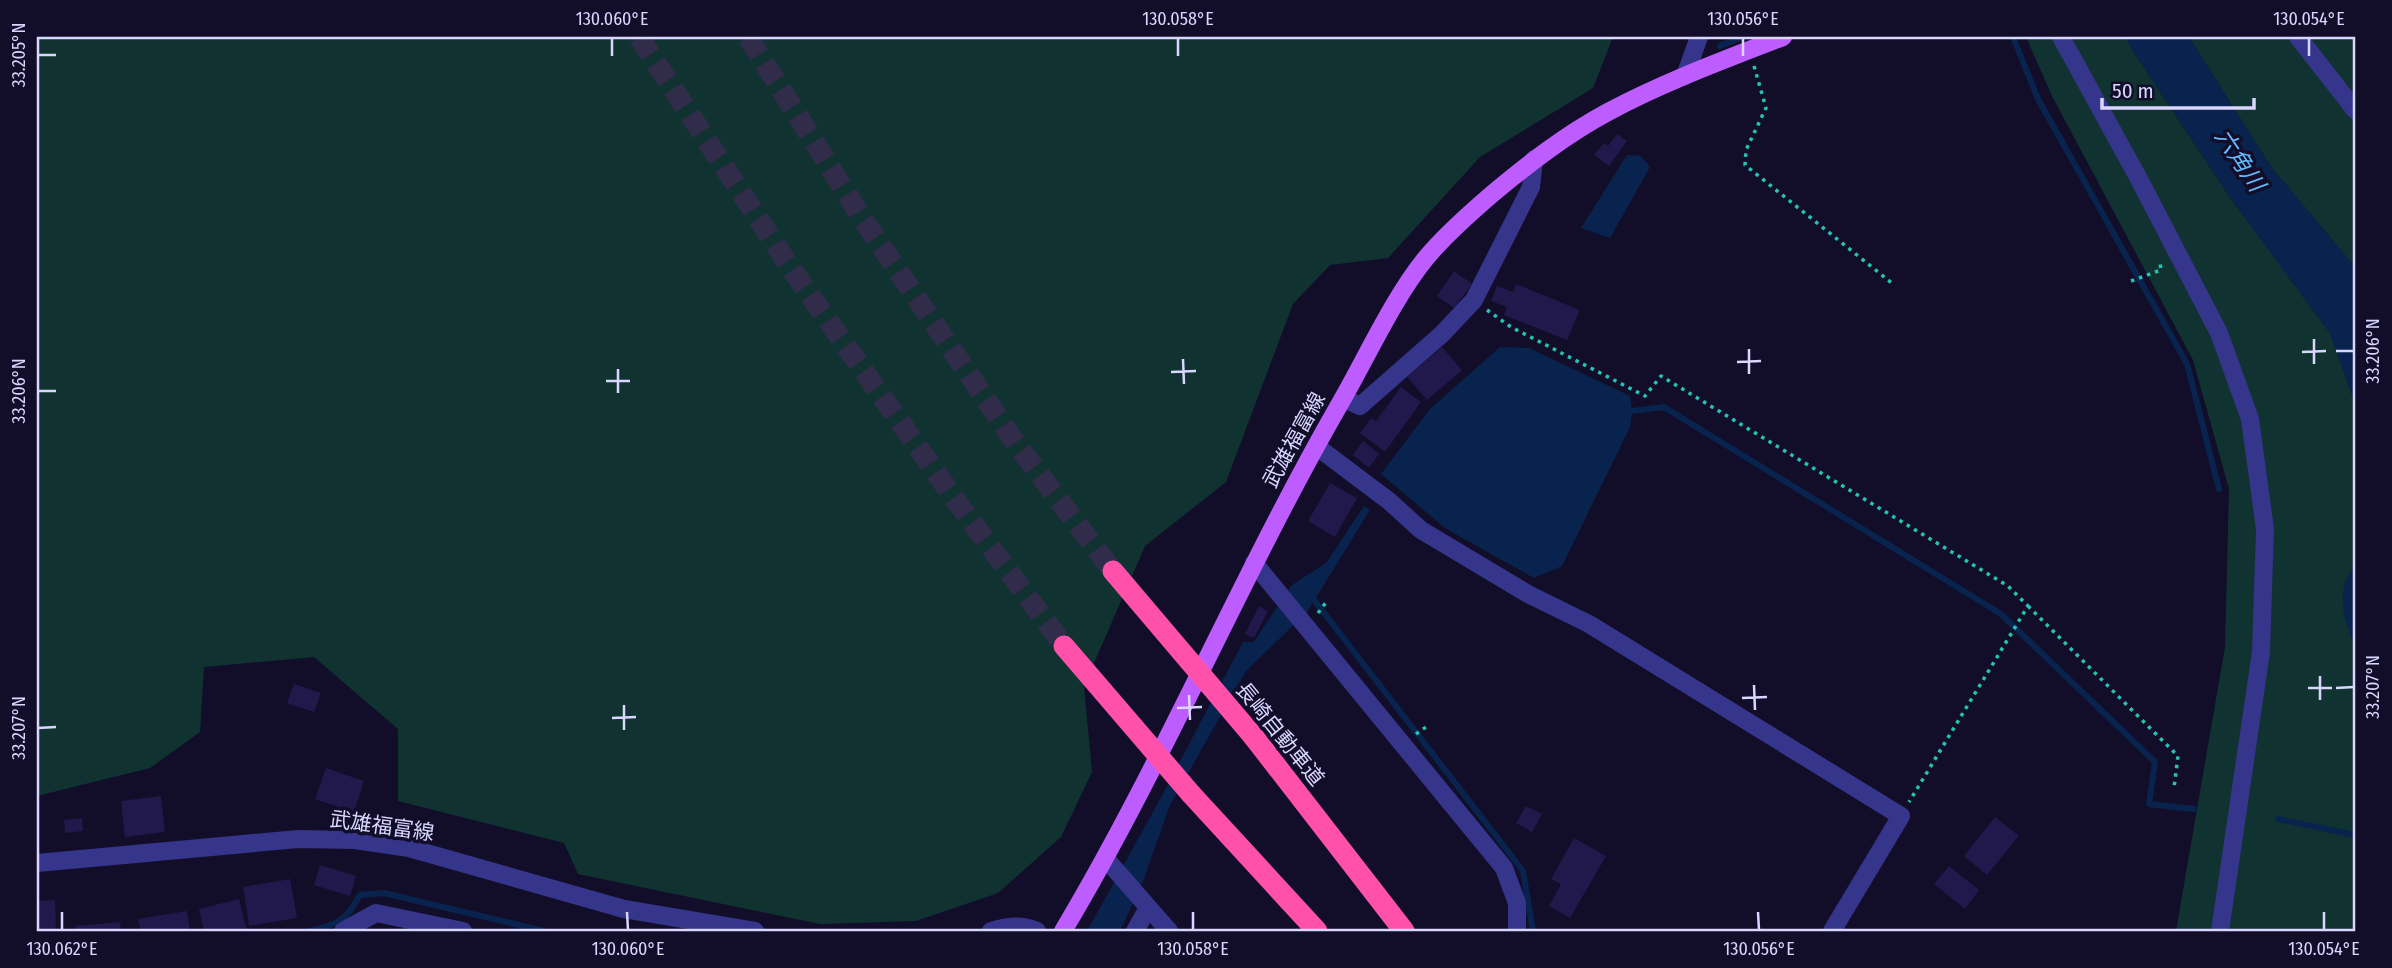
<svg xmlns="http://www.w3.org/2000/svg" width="2392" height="968" viewBox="0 0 2392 968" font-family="'Fira Sans Condensed','Noto Sans JP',sans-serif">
<rect width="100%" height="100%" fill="#120e29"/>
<path fill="#103331" d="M37 37H1613L1593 88 1480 157 1388 258 1330 265 1293 304 1226 482 1145 546 1084 686 1092 772 1061 837 998 893 916 921 820 924 578 874 564 843 398 801V729L314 657 204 667 200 732 150 768 37 796Z
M2026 37H2126L2131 48 2231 199 2330 333 2355 403V566L2345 582 2351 636 2355 644V931H2176L2225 647 2229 489 2193 360 2052 96Z
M2189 37H2353L2355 40V267L2271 167Z"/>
<path fill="#08244e" d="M2126 37H2189L2271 167 2355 267V403L2330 333 2231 199 2131 48Z
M1627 155 1641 156 1650 167 1610 238 1581 228Z
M1500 347 1529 348 1630 396 1632 411 1630 427 1562 566 1534 578 1445 528 1381 474 1430 409Z
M1364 506 1370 510 1307 612 1246 671 1170 805 1143 881 1120 931H1087L1159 801 1243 642H1254L1292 585 1326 563Z
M2355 566V643C2345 627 2338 599 2346 581 2348 576 2352 570 2355 566Z"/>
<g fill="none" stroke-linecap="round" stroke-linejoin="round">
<path stroke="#08244e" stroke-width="6" d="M2013 37 2038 99 2187 364 2219 489
M1720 46 1742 37
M1632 411 1664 407 2001 614 2155 762 2149 804 2194 809
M1311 596 1523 871 1533 931
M2278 819 2355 835
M309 931C337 925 346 921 360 895L384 893 544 931"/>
</g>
<path fill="#21184b" d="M1617 134 1627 141 1609 166 1594 155 1604 143 1608 146Z
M1454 271 1472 284 1454 308 1437 296Z
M1516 284 1580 310 1567 340 1504 315 1507 307 1491 301 1497 286 1513 292Z
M1442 347 1462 370 1427 400 1407 377Z
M1401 387 1421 402 1385 452 1360 433 1371 418 1376 421Z
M1363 441 1379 454 1369 468 1353 455Z
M1330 483 1357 498 1335 537 1308 521Z
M1259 606 1268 611 1254 638 1245 634Z
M294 684 321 693 314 712 287 703Z
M326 768 364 781 354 812 315 799Z
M161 796 165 832 125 837 121 801Z
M1526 806 1542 814 1532 832 1516 823Z
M1995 817 2019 836 1987 875 1964 856Z
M82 818 83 831 65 833 64 820Z
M1574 838 1606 856 1570 918 1549 906 1561 884 1551 879Z
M320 865 356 876 350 896 314 885Z
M1949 866 1979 890 1965 909 1934 884Z
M290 879 297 918 249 926 243 887Z
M239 899 247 931H204L199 909Z
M55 900 56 931H37V901Z
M187 911 190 931H141L138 919Z
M120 922 121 931H76L75 926Z"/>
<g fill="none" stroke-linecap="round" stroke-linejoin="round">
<path stroke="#302c49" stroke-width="21" stroke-dasharray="21 10" stroke-linecap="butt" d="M639 37 790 267 954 498 1064 646
M748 37 862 218 1017 445 1113 571"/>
<path stroke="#25c3b5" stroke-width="3.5" stroke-dasharray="3.5 5" stroke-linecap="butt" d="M1754 66 1766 108 1746 150 1745 165 1893 284
M2131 281 2161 270 2160 263
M1487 310 1511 327 1645 396 1661 376 2008 586 2028 606 1909 802
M2028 606 2178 756 2174 788
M1318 613 1327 601
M1416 734 1426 727"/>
<path stroke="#36358c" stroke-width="18" d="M2061 37 2140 181 2219 333 2250 419 2265 529 2261 652 2220 931
M2298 37 2355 110
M1685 76 1699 37
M1343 398 1360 406 1442 334 1474 300 1531 187 1534 159
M1316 446 1389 501 1421 530 1528 594 1589 624 1901 816 1832 931
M1254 563 1504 868 1517 903V931
M1106 859 1169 931
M37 863 298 839 355 840 409 848 624 909 755 931
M343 931 376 913 463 931
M991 931C1007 926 1021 924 1037 931
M1135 931 1148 908"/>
<path stroke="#bd5dff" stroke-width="18" d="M1063 931C1164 762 1240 578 1338 407 1365 361 1393 298 1426 258 1445 235 1469 214 1491 195 1527 165 1565 135 1608 112 1664 82 1724 60 1783 37"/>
<path stroke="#ff51a9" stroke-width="21" d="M1253 736 1404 931
M1191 794 1317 931"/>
<path stroke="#ff51a9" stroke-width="21" d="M1113 571 1253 736
M1064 646 1191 794"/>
</g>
<path fill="none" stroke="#d9d6ff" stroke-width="2.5" d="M612 38V56M1178 38V56M1743 38V56M2309 38V56M38 55H56M2314 339V364M1749 349V374M2336 351H2354M2302 352 2326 351M1183 359 1184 384M1737 362 1761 361M618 369V393M1171 372 1196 371M606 381H630M38 391H56M2320 676V700M1754 685 1755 710M2308 688H2332M2336 688 2354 687M1189 695 1190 720M1742 698 1767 697M624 705V730M1177 708 1202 707M612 718 636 717M38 728 56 727M62 912V930M627 912 628 930M1193 912V930M1758 912 1759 930M2324 912V930"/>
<g text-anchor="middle" stroke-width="7" stroke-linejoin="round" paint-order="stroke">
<g font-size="21" fill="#d9d6ff" stroke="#120e29">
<text transform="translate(1294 440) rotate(-61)" y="7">武雄福富線</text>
<text transform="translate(1280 734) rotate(51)" y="7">長崎自動車道</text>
<text transform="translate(382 826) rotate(8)" y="7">武雄福富線</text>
</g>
<g font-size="23" font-style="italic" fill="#64bcff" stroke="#120e29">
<text transform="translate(2240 160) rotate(56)" y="8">六角川</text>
</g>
</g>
<rect width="2392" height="968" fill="none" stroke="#120e29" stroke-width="77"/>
<path d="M2102 98v10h152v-10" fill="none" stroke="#d9d6ff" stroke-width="3.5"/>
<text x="2112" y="98" font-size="21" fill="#d9d6ff" stroke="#120e29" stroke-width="5" paint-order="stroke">50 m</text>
<rect x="38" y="38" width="2316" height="892" fill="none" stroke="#d9d6ff" stroke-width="2.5"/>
<g font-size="18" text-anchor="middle" fill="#d9d6ff">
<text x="612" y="25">130.060°E</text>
<text x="1178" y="25">130.058°E</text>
<text x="1743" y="25">130.056°E</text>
<text x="2309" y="25">130.054°E</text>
<text transform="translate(19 55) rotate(-90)" y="6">33.205°N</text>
<text transform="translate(2373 351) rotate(-90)" y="6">33.206°N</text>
<text transform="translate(19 391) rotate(-90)" y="6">33.206°N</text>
<text transform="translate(2373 687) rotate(-90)" y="6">33.207°N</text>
<text transform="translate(19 728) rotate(-90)" y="6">33.207°N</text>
<text x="62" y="955">130.062°E</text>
<text x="628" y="955">130.060°E</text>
<text x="1193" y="955">130.058°E</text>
<text x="1759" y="955">130.056°E</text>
<text x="2324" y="955">130.054°E</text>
</g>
</svg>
